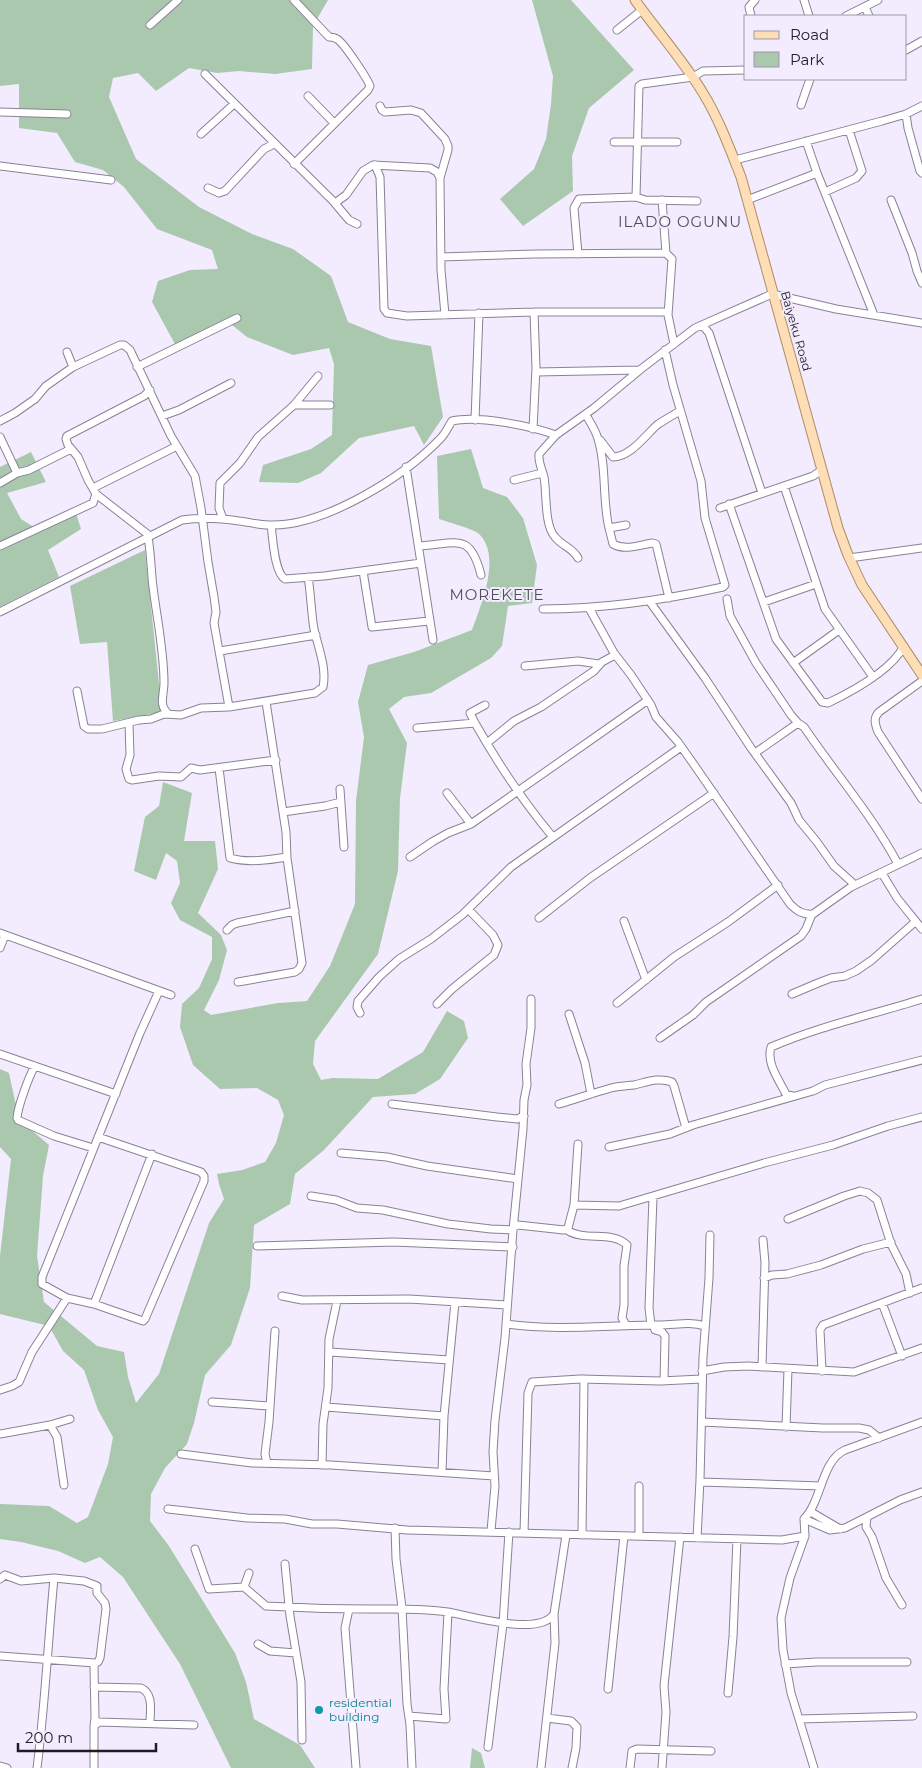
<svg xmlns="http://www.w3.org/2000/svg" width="922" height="1768" viewBox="0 0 922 1768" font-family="Montserrat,sans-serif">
<rect width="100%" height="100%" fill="#f2ecfe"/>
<path fill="#aac8ae" d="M0 0H328L313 26 312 69 275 74 239 71 217 73 189 68 156 91 138 73 113 78 109 97 136 159 199 207 252 234 293 249 331 276 348 322 390 339 431 346 443 417 424 445 414 426 359 438 321 473 298 483 259 482 263 465 311 449 332 435 334 364 329 348 293 355 247 337 227 321 206 329 175 344 152 302 158 281 190 270 218 269 212 250 157 229 124 187 103 170 75 162 57 133 19 128V84L0 86Z
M532 0H571L634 70 589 108 572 156 573 191 523 226 500 199 534 169 546 139 551 104 553 76Z
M471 449 483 488 507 497 523 518 537 565 532 603 508 606 502 646 491 658 431 693 404 697 389 709 407 743 400 798 398 871 378 954 315 1041 313 1064 321 1080 333 1078 378 1079 423 1052 447 1011 464 1021 468 1038 440 1079 415 1094 373 1097 324 1150 295 1174 290 1204 254 1225 250 1288 231 1345 205 1375 194 1423 187 1444 165 1468 151 1494 150 1521 169 1546 235 1653 246 1682 254 1719 300 1745 315 1768H231L180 1664 123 1577 100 1557 85 1563 58 1551 21 1542 0 1539V1504L49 1506 77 1523 88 1517 108 1464 113 1437 98 1410 84 1370 63 1351 49 1326 0 1314V1256L11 1159 0 1147V1069L9 1073 15 1101 23 1123 49 1145 43 1176 37 1256 44 1302 97 1346 124 1352 128 1377 136 1403 159 1374 209 1223 224 1199 219 1184 217 1174 242 1170 265 1162 276 1143 284 1115 278 1100 257 1088 220 1089 193 1065 180 1027 182 1004 199 988 212 959V937L180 920 171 903 180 883 177 861 166 853 156 880 134 871 145 817 159 806 163 782 192 793 184 841H215L218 869 198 913 221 935 227 950 219 980 204 1010 211 1015 278 1003 307 1001 330 966 355 904 356 801 364 737 358 702 368 665 414 652 472 630C481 605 502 556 479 534 474 529 447 522 439 519L437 456Z
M31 452 46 482 7 493 21 519 34 527 75 510 81 529 48 550 59 577 0 607V467Z
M145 550 162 712 113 721 107 642 80 644 70 586Z
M472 1748 481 1753 485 1768H470Z"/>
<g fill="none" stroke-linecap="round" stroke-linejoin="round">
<g stroke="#898296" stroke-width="9">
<path id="minor" d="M294 0 329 37C332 37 334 37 337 39 344 43 367 78 370 86L368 90 294 164
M804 0 809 16
M865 7 869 16
M751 16 749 7 755 0
M846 16 878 0
M150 25 178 0
M617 30 642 10
M906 50 922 41
M205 74 333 201 349 220 357 224
M308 96 334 123
M801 105 810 79
M380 106 382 110 385 112 411 110 421 113 445 139 448 146V150L440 178
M0 112 67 114
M906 114 908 128 920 171 922 173
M201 134 234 104
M806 141 817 173 874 315
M614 142H677
M735 160 882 121 906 114 922 106
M375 165 380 177 384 309 387 313 407 316 534 312H668
M0 166 111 180
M208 188 219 193 225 191 264 149 274 144
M825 192 856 178 862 171 849 130
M636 197 639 86 642 84 693 77 703 71 746 70
M662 200 666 253
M747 200 817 173
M891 200 912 253 917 271 922 283
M335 203 346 195 363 171 373 165 430 168 437 172 440 178 441 270 445 315
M578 254 574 208 579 199 636 197 645 200 697 201
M441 257 535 254 666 253 672 259 668 315 674 344
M702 325 709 333 762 493
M67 352 73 367
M137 367 237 318
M536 372 639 370
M150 390 144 396 67 436 66 439 68 445 78 457 88 480 96 494 150 536
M294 405H330
M586 415C590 422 596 431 598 439 607 468 602 499 609 528L626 525
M162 416 179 410 231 383
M475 420 479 313
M0 421 15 413 35 399 46 386 73 367 120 345H124L130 350 171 436 195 476 201 508 208 562 214 597 216 612 214 623 229 707
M533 429 536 368 534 312
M556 435 539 454C538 462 542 469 544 477 547 493 544 525 555 537 562 546 573 548 578 558
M0 437 17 473 29 470 71 449
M600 440 613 457C630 457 645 436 657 425 664 420 673 415 680 411
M406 467 433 640
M514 480 542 473
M0 483 17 473
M784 486 825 609 873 677
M93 488 177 446
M729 504 776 639 822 702 828 703C853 691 891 671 904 646
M720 508 813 476 822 470
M223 519 219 508 220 483 240 463 258 437 294 405 318 376
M271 525C273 538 274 572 285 579L324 576 421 563
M609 528 613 544C625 551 639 545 652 543L656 544 669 598
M148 537C151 554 151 571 153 587 157 619 164 651 164 683 164 695 158 706 169 714
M0 546 93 503 96 494
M419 546C456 544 470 531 481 575
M849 558 922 548
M363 571 372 627 429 621
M727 599 730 616 756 663 791 715 798 723 804 727C835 773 872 815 898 864
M650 602 705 678 751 748 791 803 799 820 817 842 834 866 855 885
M764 602 816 584
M589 608 614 653 631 675 651 705 656 717 678 742 697 769 790 904C797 911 803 915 813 914L851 887 922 853
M543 609C604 609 664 600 723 587L725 585 705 518 701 481 673 385 665 350
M0 612 182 520C201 517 219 518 239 521 249 522 259 525 269 525 323 527 402 478 439 440 445 435 448 427 452 421 478 415 531 426 556 435L594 408 641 369 695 328 772 294 836 309 922 323
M220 651 316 635
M793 663 839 630
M525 666 578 661 599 664
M922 681 879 712C873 718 875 724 878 732L922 799
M77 691 84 726 88 729H102L139 720 151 719 164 714 181 715 201 708 229 707 315 693 323 687C327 668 318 647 314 629 311 612 311 594 308 577
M485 705 470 713 475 723C497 762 523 801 552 836
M129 723 130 755 126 769 129 779 132 780 159 776 181 777 191 768 200 770 276 760
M417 728 475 723
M487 743 514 721 541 707 594 671 602 662 615 655
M755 753 798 723
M219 768 230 858C248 863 269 860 287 857
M340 789 344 847
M447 793 471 824
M283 812 325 806 341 802
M410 857 432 842 448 833 471 824 648 700
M880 873 883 875 897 898 922 929
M539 918 590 878 714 793
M624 921 646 980
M227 930 232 925 237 923 295 911
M0 933 171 995
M0 948 5 935
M238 982 295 972 299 969 302 963 287 858 286 832 266 702
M792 994 818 983 831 978 845 976 856 971 872 960 915 922
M617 1003 674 957 728 922 778 885
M437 1004 452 989 494 955 498 945 493 935 468 909
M360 1013 357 1007 358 1001 379 977 399 959 431 939 462 915 511 867 681 747
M569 1014 585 1063 591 1094
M660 1038 693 1015 706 1002 801 936 806 929 812 914
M0 1054 116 1094
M35 1066C29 1076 18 1106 17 1118L18 1120 54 1136 93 1148
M793 1096 786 1094C779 1080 766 1063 771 1047 820 1026 871 1015 922 999
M392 1104 497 1117 517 1119 524 1116
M559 1104C576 1099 593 1093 611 1088 618 1086 626 1086 634 1085 647 1082 659 1077 672 1082L674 1086 686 1128
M98 1137 201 1172 204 1176V1181L145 1319 143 1321 94 1304 67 1298 42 1284V1277L140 1033 159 991
M609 1147 670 1134 693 1125 813 1091 825 1085 922 1060
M341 1153 387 1157 427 1166 518 1179
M311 1196 336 1200 357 1208 383 1210 448 1224 491 1229 513 1230
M574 1205 619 1206 764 1163 833 1145 888 1126 922 1117
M788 1219 844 1196 860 1191 868 1193 877 1200 891 1244 906 1274 910 1293
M514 1227 518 1225 564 1230 568 1228 574 1205 578 1144
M567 1230C584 1242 612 1230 627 1245L624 1266V1305L622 1318 626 1325
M257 1246 394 1242 513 1247
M764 1278 772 1275 787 1274 821 1265 863 1249 891 1242
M282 1296 302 1300 409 1299 507 1305
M882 1303 902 1356
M94 1304 152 1154
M506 1324C557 1331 608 1325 659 1325 676 1325 689 1321 705 1326
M651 1325 649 1308 653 1197
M653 1325 655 1330 662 1332 665 1336 664 1381
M330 1352 449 1360
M762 1367 765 1263 763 1240
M702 1371 724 1367 748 1366 854 1372 922 1348
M822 1371 820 1330 823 1325 922 1288
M0 1390 12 1386 19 1382 32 1352 67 1298
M212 1402 270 1406
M326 1407 444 1416
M702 1422 823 1428H859L869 1430 879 1438
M50 1425 57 1437 64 1485
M786 1427 788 1369
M0 1434 50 1425 70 1419
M181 1454 252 1463 331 1465 494 1476
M267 1463 265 1454 269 1422 275 1331
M322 1465 323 1424 328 1388 329 1339 337 1301
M442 1472 444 1416 455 1302
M700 1482 821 1486
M639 1486V1536
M168 1509 247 1518 285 1519 312 1524H337L407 1530 782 1540 805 1536
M811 1512 840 1529
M867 1517 866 1527 872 1537 886 1578 902 1605
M804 1519 830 1530 845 1528 900 1500 922 1492
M395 1528 396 1559 402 1608 407 1704 410 1725 412 1768
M491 1531 495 1486 493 1452 495 1420 505 1338 513 1230 523 1129 524 1100 527 1085 526 1064 531 1028V999
M524 1533 528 1393 532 1382 580 1379 660 1381 702 1379
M582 1535 584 1379
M697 1538 700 1480 703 1357 709 1278 710 1235
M195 1549 209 1589 244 1587 266 1606C300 1608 334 1609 369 1609 395 1609 422 1608 448 1612 471 1616 539 1637 554 1614L566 1535
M285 1564 290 1616 301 1682 302 1740
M0 1579 5 1575 21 1581 54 1578 84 1581 97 1586V1593L105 1603 106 1609 100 1658 98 1662 95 1663 94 1667 95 1718 94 1726V1768
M244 1587 249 1573
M349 1609 345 1628 356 1768
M258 1644 270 1651 296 1653
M0 1656 95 1663
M785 1664 816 1662H907
M94 1687 141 1688C154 1694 150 1711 150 1723
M608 1689 624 1536
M728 1693 733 1637 737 1539
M409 1716 446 1719 444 1689 448 1612
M547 1718 571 1721 577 1727 576 1748 572 1768
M799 1719 913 1716
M94 1726 99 1722 194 1725
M488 1747 503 1624 509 1532
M0 1766 7 1768
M37 1768C45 1705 48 1642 54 1578
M541 1768 555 1643 554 1614
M630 1768 632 1751 637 1749 711 1751
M662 1768 666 1712 664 1686 680 1537
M814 1768 791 1693 783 1650 781 1618 790 1578 805 1536 804 1519C822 1501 821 1461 845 1450L922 1422"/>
</g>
<g stroke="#af8c64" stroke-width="11">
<path id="major" d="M635 0C657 31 683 60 703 93 719 119 730 149 741 177L838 528 848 555 862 585 922 675"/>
</g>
<use href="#minor" stroke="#fff" stroke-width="7"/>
<use href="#major" stroke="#fddeb6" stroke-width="9"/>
</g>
<circle fill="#0f9aa8" stroke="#f2ecfe" stroke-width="2" cx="319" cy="1710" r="5"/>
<g text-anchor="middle" stroke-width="4" stroke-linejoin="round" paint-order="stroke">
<g font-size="12" fill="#1f1c24" stroke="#f2ecfe">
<text transform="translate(796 331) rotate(74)" y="4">Baiyeku Road</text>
</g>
<g font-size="12" fill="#0d838f" stroke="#f2ecfe" text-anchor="start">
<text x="329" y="1707">residential<tspan x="329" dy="14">building</tspan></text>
</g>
<g font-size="15" letter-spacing="1" fill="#534c5f" stroke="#f2ecfe">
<text x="680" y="227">ILADO OGUNU</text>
<text x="497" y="600">MOREKETE</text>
</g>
</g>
<rect x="744" y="15" width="162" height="65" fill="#f2ecfe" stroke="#9e99a7"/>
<rect x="754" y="31" width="25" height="8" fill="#fddeb6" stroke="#9e99a7"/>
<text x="790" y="40" font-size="15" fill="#1f1c24">Road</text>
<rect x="754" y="52" width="25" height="15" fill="#aac8ae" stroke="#9e99a7"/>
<text x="790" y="65" font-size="15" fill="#1f1c24">Park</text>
<path d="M18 1743v8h138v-8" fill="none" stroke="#1f1c24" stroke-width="2.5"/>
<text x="25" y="1743" font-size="15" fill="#1f1c24" stroke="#f2ecfe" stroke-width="4" paint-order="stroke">200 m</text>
</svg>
